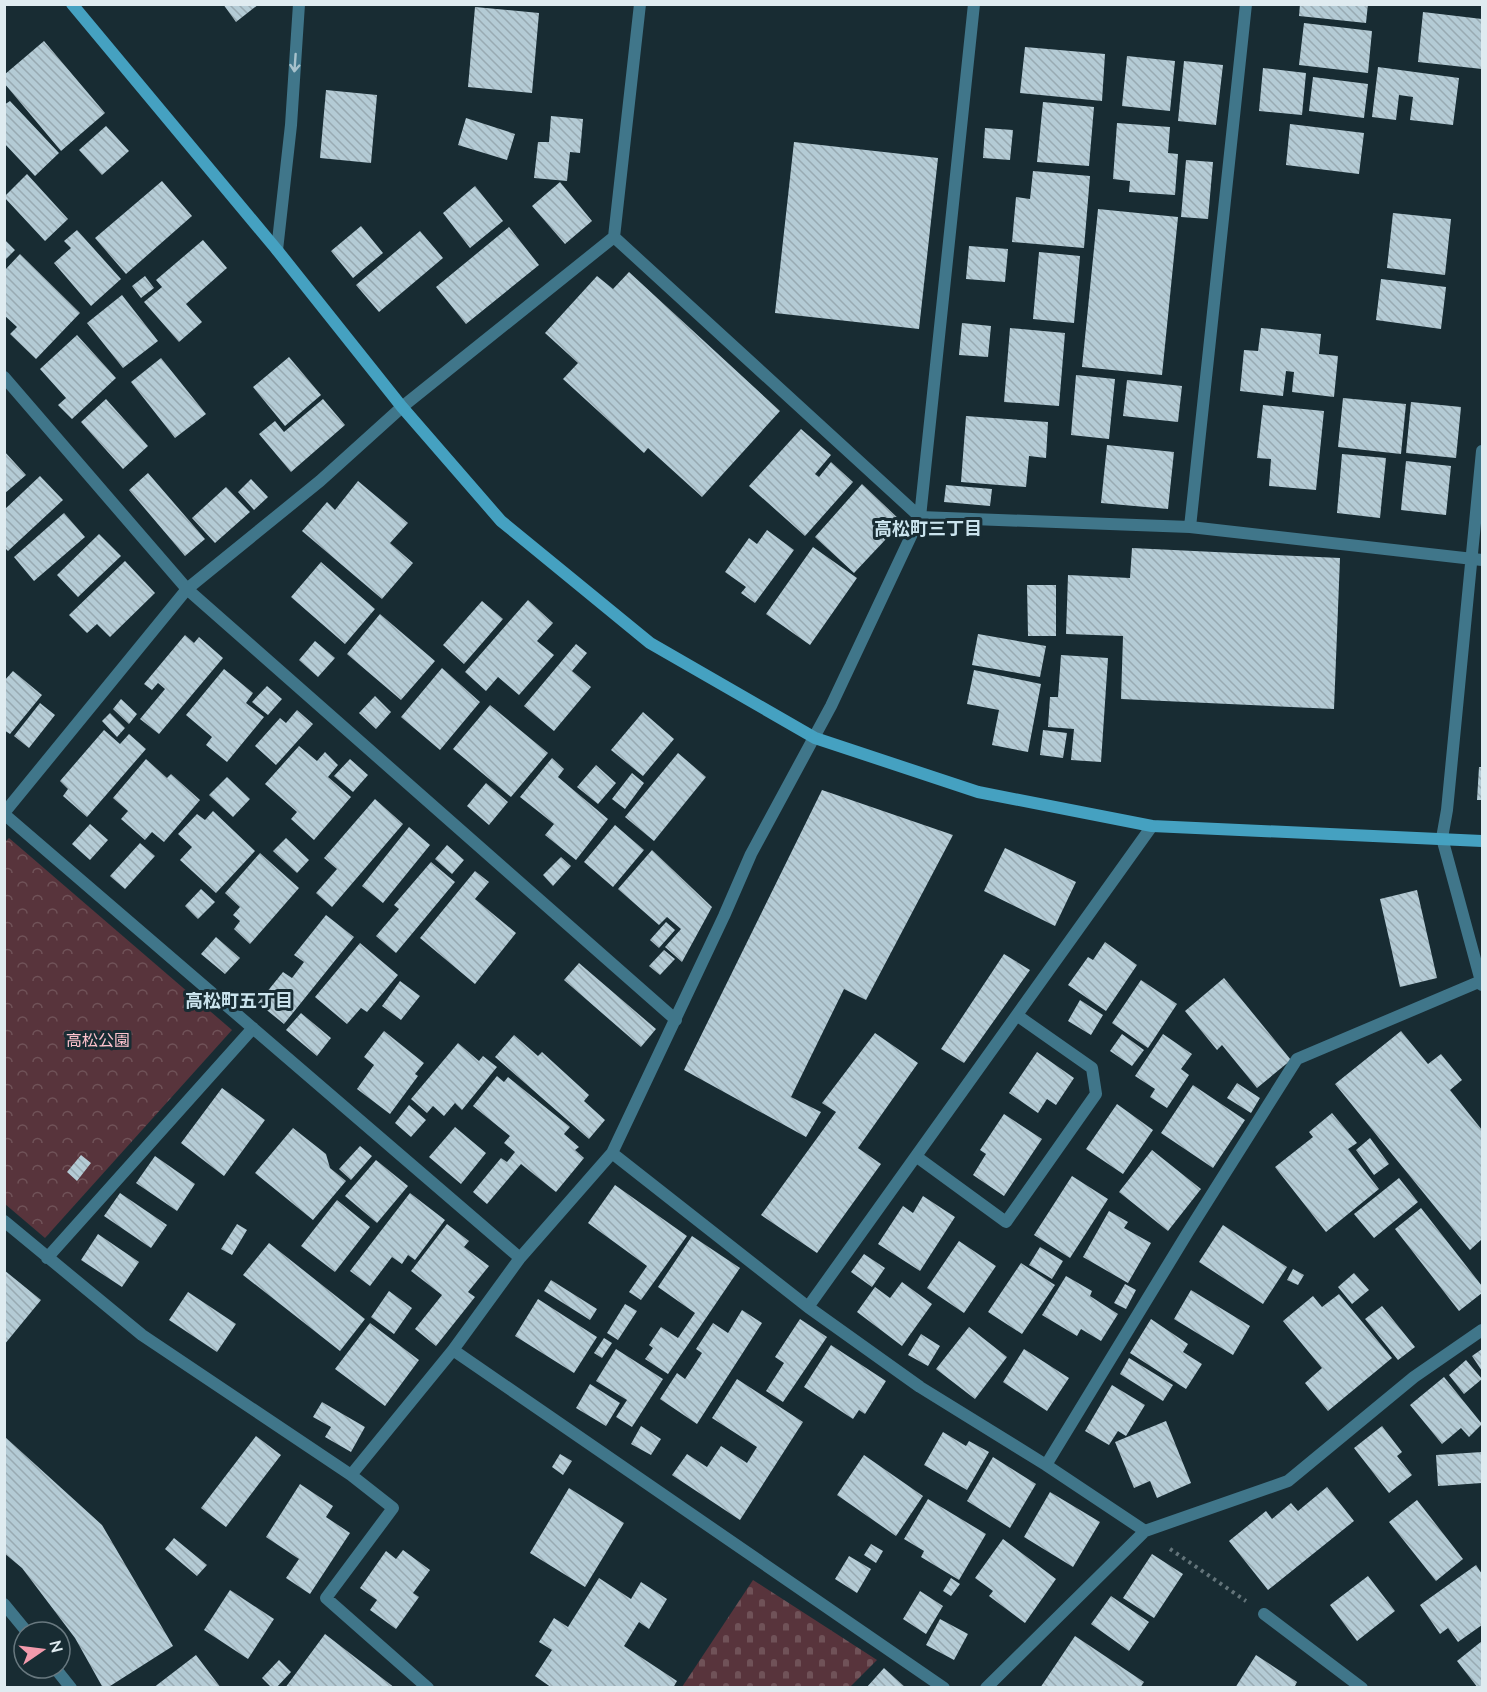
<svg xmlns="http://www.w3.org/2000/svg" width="1487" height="1692" viewBox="0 0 1487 1692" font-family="'Nunito Sans','Noto Sans JP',sans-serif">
<defs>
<pattern id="forest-crowns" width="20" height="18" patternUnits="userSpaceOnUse" patternTransform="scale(1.5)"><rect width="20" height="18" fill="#58343c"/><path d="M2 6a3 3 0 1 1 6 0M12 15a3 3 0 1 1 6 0" fill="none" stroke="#705258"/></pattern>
<pattern id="cemetery-stones" width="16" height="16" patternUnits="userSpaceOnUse" patternTransform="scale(1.5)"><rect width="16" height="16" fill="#58343c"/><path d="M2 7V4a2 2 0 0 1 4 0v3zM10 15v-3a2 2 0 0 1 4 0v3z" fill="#705258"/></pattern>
<pattern id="building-back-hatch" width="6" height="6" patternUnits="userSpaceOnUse" patternTransform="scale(1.5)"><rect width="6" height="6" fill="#b4cbd5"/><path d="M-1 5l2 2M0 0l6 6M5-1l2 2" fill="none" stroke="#98aab2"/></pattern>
</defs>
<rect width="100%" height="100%" fill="#182c33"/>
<path fill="url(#forest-crowns)" d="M9 838 232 1030 45 1238 5 1204 4 843Z"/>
<path fill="url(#cemetery-stones)" d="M753 1580 877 1660 850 1687H682Z"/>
<path fill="url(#building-back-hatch)" d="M223 4H259L236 22Z
M1300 4H1368L1366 23 1299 16Z
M475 7 539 13 532 93 468 87Z
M1423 12 1482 19V69L1418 62Z
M1304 23 1372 31 1368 73 1299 65Z
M44 41 105 113 61 151 4 83V75Z
M1025 47 1105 54 1102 101 1020 93Z
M1127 56 1175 61 1170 111 1122 106Z
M1184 61 1223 65 1216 125 1178 121Z
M1378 67 1459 78 1453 125 1410 120 1413 97 1399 95 1396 120 1372 117Z
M1263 68 1306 73 1302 115 1259 111Z
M1313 77 1368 84 1364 118 1309 111Z
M326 90 377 95 371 163 320 158Z
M10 101 59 153 35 176 4 143V105Z
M1043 102 1094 107 1089 166 1037 162Z
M551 116 583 119 580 153 570 152 567 181 534 178 538 142H549Z
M466 118 515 134 507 160 458 145Z
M1117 123 1170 127 1168 153 1178 154 1175 195 1129 192 1130 181 1113 179Z
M1290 124 1364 133 1359 174 1286 165Z
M106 126 129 151 102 175 79 150Z
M985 128 1013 130 1010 160 983 158Z
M794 142 938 158 919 329 775 313Z
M1186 160 1213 162 1208 219 1181 217Z
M1033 171 1090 176 1084 248 1012 242 1016 197 1030 199Z
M27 174 68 219 45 241 4 197Z
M162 181 192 216 126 274 95 238Z
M560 182 592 221 565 244 532 206Z
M475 186 503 221 470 248 443 213Z
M1098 209 1178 217 1162 375 1082 367Z
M1393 213 1451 219 1445 275 1387 268Z
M361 226 383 253 353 278 331 251Z
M509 227 539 265 466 324 436 287Z
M77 230 121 279 91 306 54 263 71 248 64 241Z
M420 231 443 258 379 312 356 285Z
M4 239 15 250 4 261Z
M203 240 227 268 186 304 202 322 179 342 144 302 162 287 156 280Z
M969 246 1008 249 1005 282 966 279Z
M1039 252 1080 256 1074 323 1033 319Z
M20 254 80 313 36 359 10 334 17 327 4 315V271Z
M629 272 780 411 702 497 648 448 644 453 563 379 578 363 545 333 597 276 613 289Z
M145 276 154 288 141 298 132 286Z
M1381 279 1446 287 1441 329 1376 320Z
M122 295 158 341 123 368 87 323Z
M962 323 991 326 988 357 959 355Z
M1010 328 1065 333 1059 406 1004 402Z
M1261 328 1321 334 1319 354 1338 356 1334 397 1292 392 1294 372 1286 371 1283 396 1240 391 1244 350 1258 351Z
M77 335 116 378 72 419 58 405 66 398 40 369Z
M289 357 321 395 285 426 253 387Z
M161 358 206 414 175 438 131 382Z
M1076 375 1115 379 1109 439 1071 435Z
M1127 380 1182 386 1178 422 1123 416Z
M1343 398 1406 404 1401 454 1338 447Z
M106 399 148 446 123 469 81 422Z
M323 399 345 425 291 472 259 434 275 421 284 432Z
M1411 402 1461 407 1456 458 1406 453Z
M1263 405 1324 411 1316 490 1269 486 1271 459 1257 458Z
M966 416 1048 422 1046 458 1029 456 1026 487 961 482Z
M801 429 831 455 815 474 819 477 831 462 853 482 805 536 749 486Z
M1107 445 1174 452 1168 509 1101 503Z
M4 451 26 475 4 494Z
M1342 454 1386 458 1380 518 1337 513Z
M1406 461 1451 466 1446 515 1401 510Z
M148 473 205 539 185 556 129 490Z
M40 476 63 500 8 551 4 547V510Z
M251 479 268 497 254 510 238 492Z
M358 481 408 523 390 543 413 563 382 599 302 531 327 502 335 510Z
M862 484 902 522 854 573 815 537Z
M946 485 992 489 990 506 944 502Z
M226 487 250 512 215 543 192 518Z
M64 513 85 537 34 581 14 557Z
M767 530 794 550 755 603 741 593 746 587 725 572 749 538 757 544Z
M99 534 121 556 78 597 57 575Z
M813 547 857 578 810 645 766 614Z
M1132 548 1340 558 1334 709 1121 699 1123 636 1066 634 1068 575 1130 578Z
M125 561 155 593 110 637 97 624 87 633 69 615Z
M321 562 375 609 345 644 291 597Z
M1027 585H1056V636H1028Z
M528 600 553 623 537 641 554 655 519 695 498 677 486 691 465 672Z
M482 601 503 619 464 664 443 645Z
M380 614 435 661 401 700 347 654Z
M978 634 1046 646 1040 677 972 665Z
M185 635 194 643 199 637 223 658 159 734 140 719 165 689 158 683 152 690 144 684Z
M315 641 335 658 318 677 299 660Z
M576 644 587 653 572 671 591 687 554 731 524 706Z
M1061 655 1108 658 1101 762 1071 760 1074 729 1048 727 1050 697H1058Z
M442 668 480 702 440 750 401 717Z
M224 669 253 693 246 703 264 717 227 762 206 745 212 737 186 715Z
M974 670 1041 684 1028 752 992 745 999 710 967 704Z
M13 671 42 695 10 734 4 730V681Z
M267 686 282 699 268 715 252 702Z
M375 696 391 712 376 729 359 713Z
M121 699 137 714 129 724 113 709Z
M40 703 55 715 29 748 14 736Z
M490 705 548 753 511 797 453 749Z
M297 710 313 724 276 765 255 746 280 718 286 723Z
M643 712 674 739 643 776 611 750Z
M110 713 125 728 117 737 102 721Z
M104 730 120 744 129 734 146 749 87 817 63 796 68 789 60 781Z
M1043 730 1067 733 1063 758 1040 755Z
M299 746 317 761 325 752 338 765 328 777 351 797 314 840 291 819 297 812 265 784Z
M678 753 706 777 654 841 625 817Z
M552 758 564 769 558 777 608 819 576 860 545 835 554 824 520 797Z
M146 759 167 778 171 774 200 800 164 842 152 832 145 840 121 819 128 811 113 798Z
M350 759 368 775 353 792 334 776Z
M596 765 616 783 598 804 577 787Z
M1479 767H1482V800H1477Z
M632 773 644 783 625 809 612 799Z
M227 777 250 799 233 817 209 795Z
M486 783 508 802 489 825 467 806Z
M822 790 953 835 866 1000 844 989 791 1097 821 1112 806 1137 684 1070Z
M375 799 403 824 332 907 316 893 337 869 324 858Z
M213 811 255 851 216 893 180 860 192 847 178 834 197 814 205 820Z
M90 824 108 840 90 860 72 844Z
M615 825 644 850 613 887 584 862Z
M409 827 430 845 383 903 362 886Z
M286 838 309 860 297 873 273 851Z
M140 843 155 856 125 889 110 876Z
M447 845 464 860 452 874 435 859Z
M1005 848 1076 882 1055 926 984 891Z
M652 850 712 907 682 962 665 947 681 929 667 917 659 925 618 889Z
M260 853 299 888 250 944 234 929 240 921 233 915 240 907 225 893Z
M561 857 571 866 553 886 543 875Z
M431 862 455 882 396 953 376 936 399 909 394 905Z
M475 871 489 882 475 899 516 933 475 984 420 938Z
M201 889 215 902 198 919 185 906Z
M1417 890 1437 978 1400 987 1380 899Z
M326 915 354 937 284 1024 258 1003 283 972 292 978 304 962 294 955Z
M666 922 675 930 659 948 650 940Z
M216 937 240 958 225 974 201 954Z
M1105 942 1137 965 1106 1011 1068 985 1088 957 1093 960Z
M360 943 398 975 367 1012 361 1008 347 1024 315 997Z
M664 950 675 959 660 975 649 966Z
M1004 954 1030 970 964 1063 941 1049Z
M579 963 656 1029 641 1047 564 980Z
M1224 978 1291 1060 1257 1088 1222 1045 1217 1050 1185 1011Z
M1141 980 1177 1004 1148 1048 1112 1023Z
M400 981 420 996 401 1020 382 1006Z
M1080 1000 1103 1015 1091 1035 1068 1021Z
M301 1013 331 1038 317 1056 286 1030Z
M384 1031 424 1063 415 1074 418 1076 390 1114 357 1089 374 1065 364 1057Z
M1401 1031 1428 1064 1441 1054 1462 1080 1450 1090 1482 1130V1239L1470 1250 1335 1084Z
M875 1033 918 1063 858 1148 881 1164 817 1253 761 1215 836 1112 822 1103Z
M1122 1034 1144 1050 1132 1066 1110 1051Z
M1163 1034 1192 1054 1181 1069 1189 1075 1167 1108 1150 1097 1155 1089 1135 1076Z
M514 1035 538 1056 542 1052 589 1095 584 1101 605 1120 589 1139 495 1057Z
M458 1043 479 1061 483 1056 497 1067 462 1110 455 1103 444 1116 433 1106 427 1113 411 1099Z
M1037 1052 1074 1078 1056 1105 1047 1099 1038 1113 1009 1093Z
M497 1076 504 1082 508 1077 570 1127 564 1134 579 1147 575 1150 584 1158 556 1192 521 1164 487 1204 473 1192 501 1158 507 1162 515 1152 504 1143 510 1136 473 1106Z
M1237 1083 1260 1098 1251 1113 1227 1098Z
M1193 1085 1245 1120 1213 1168 1161 1133Z
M222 1088 265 1120 224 1176 181 1143Z
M1117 1104 1153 1130 1123 1174 1086 1149Z
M409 1105 426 1120 411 1137 395 1123Z
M1332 1113 1357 1143 1348 1149 1379 1189 1326 1232 1275 1167 1313 1137 1309 1132Z
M1004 1114 1042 1139 1004 1196 973 1175 986 1154 980 1150Z
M455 1127 486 1153 461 1184 429 1157Z
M293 1128 326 1154 330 1168 346 1181 313 1220 255 1173Z
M1370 1138 1389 1164 1374 1175 1356 1150Z
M360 1146 372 1156 351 1180 339 1169Z
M1152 1150 1201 1189 1168 1231 1119 1192Z
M81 1155 91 1163 77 1181 67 1172Z
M155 1156 195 1184 177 1211 136 1183Z
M376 1160 408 1186 377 1223 345 1196Z
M1072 1176 1108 1199 1070 1258 1034 1235Z
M1399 1178 1418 1202 1374 1238 1354 1214Z
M615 1185 687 1236 641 1300 629 1292 647 1266 588 1223Z
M120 1193 167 1225 151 1248 104 1216Z
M410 1193 445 1220 415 1260 408 1255 402 1264 392 1257 370 1286 350 1271Z
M923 1196 955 1217 920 1271 878 1244 903 1206 913 1213Z
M337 1200 370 1227 335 1272 301 1246Z
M1421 1208 1482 1286V1293L1459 1311 1395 1229Z
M1109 1211 1128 1222 1124 1228 1151 1243 1128 1283 1083 1257Z
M237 1224 247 1230 232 1255 221 1249Z
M447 1224 469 1241 464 1247 489 1266 468 1292 475 1297 436 1346 415 1329 442 1295 411 1271Z
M1223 1225 1287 1267 1263 1304 1199 1262Z
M98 1234 139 1262 122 1287 81 1260Z
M692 1236 740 1268 668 1374 645 1359 653 1348 649 1345 661 1327 678 1338 695 1313 658 1287Z
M959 1241 996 1266 964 1313 927 1288Z
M269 1243 365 1319 340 1351 243 1275Z
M1040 1247 1063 1261 1052 1279 1029 1265Z
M864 1254 885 1268 872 1287 851 1272Z
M1021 1263 1055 1285 1022 1334 988 1312Z
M1293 1269 1304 1275 1298 1285 1287 1280Z
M4 1270 41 1300 4 1345Z
M1354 1273 1369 1290 1352 1304 1338 1287Z
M1066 1276 1092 1291 1090 1296 1118 1314 1101 1341 1081 1329 1077 1336 1042 1315Z
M551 1280 597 1309 590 1320 544 1291Z
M902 1282 932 1304 902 1346 857 1312 875 1287 890 1298Z
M1125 1284 1136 1290 1126 1309 1114 1303Z
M1191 1290 1250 1326 1233 1355 1174 1319Z
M389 1291 412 1308 394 1334 371 1317Z
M188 1292 236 1324 217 1352 169 1320Z
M1339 1294 1392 1358 1328 1411 1305 1383 1322 1368 1283 1321 1313 1296 1322 1307Z
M538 1299 597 1337 574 1373 515 1336Z
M625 1304 637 1311 618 1340 607 1333Z
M1382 1306 1415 1347 1398 1360 1365 1319Z
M742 1310 762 1323 697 1424 660 1399 677 1373 685 1379 702 1353 696 1349 713 1323 728 1333Z
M800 1319 827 1337 783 1402 766 1391 784 1363 775 1357Z
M1151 1319 1188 1344 1183 1352 1202 1364 1186 1389 1130 1353Z
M370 1323 419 1360 385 1406 335 1369Z
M969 1327 1007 1357 975 1399 936 1369Z
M921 1334 940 1346 928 1366 908 1355Z
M604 1338 612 1343 602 1358 594 1353Z
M831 1345 886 1381 865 1414 859 1410 853 1419 804 1387Z
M616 1349 663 1379 632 1427 616 1417 627 1400 596 1381Z
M1024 1349 1069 1378 1047 1411 1003 1382Z
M1482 1349V1371L1472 1356Z
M1129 1358 1173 1385 1163 1401 1120 1374Z
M1466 1360 1482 1379 1464 1394 1449 1375Z
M1444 1377 1482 1424 1469 1437 1461 1428 1442 1444 1410 1405Z
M737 1379 803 1422 740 1520 672 1475 687 1454 707 1467 721 1446 747 1463 757 1447 712 1418Z
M590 1384 620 1403 606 1426 576 1408Z
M1112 1385 1145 1405 1126 1436 1118 1431 1109 1445 1085 1431Z
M322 1402 365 1427 351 1452 325 1437 331 1427 313 1417Z
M1166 1421 1191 1483 1157 1498 1150 1481 1134 1488 1115 1442Z
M641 1426 661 1439 651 1455 631 1444Z
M1382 1426 1402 1452 1397 1456 1412 1475 1389 1493 1354 1448Z
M943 1432 966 1446 969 1441 989 1452 967 1490 924 1465Z
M4 1436 102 1525 173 1646 107 1688H103L75 1638 22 1568 4 1553Z
M256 1436 281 1455 226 1527 201 1508Z
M1482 1452V1483L1438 1486 1436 1455Z
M560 1454 572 1461 563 1475 552 1467Z
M864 1455 923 1496 896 1536 837 1495Z
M993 1457 1036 1484 1010 1528 967 1501Z
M300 1484 333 1506 326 1517 350 1533 310 1594 286 1578 299 1559 266 1537Z
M1327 1487 1354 1521 1268 1590 1229 1541 1266 1511 1272 1519 1291 1503 1298 1511Z
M569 1488 624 1523 585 1587 530 1553Z
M1050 1492 1100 1522 1073 1567 1024 1537Z
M928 1499 986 1534 959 1580 921 1557 924 1551 904 1539Z
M1417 1500 1463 1559 1436 1581 1389 1522Z
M174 1538 207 1565 197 1576 165 1549Z
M1003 1539 1056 1579 1025 1623 989 1596 993 1591 975 1578Z
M871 1544 883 1551 876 1563 864 1555Z
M403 1550 430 1570 413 1593 419 1597 396 1629 370 1610 377 1600 360 1588 386 1551 396 1559Z
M1152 1554 1183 1574 1154 1618 1123 1598Z
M849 1556 871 1569 857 1593 835 1579Z
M1476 1565 1482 1574V1625L1458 1642 1448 1628 1440 1634 1420 1605Z
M1368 1576 1395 1611 1357 1641 1330 1605Z
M599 1578 631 1599 641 1582 667 1599 649 1629 639 1622 624 1646 677 1681 673 1688H552L535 1676 552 1650 539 1642 554 1618 568 1627Z
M951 1578 960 1584 951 1596 943 1591Z
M230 1590 274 1619 248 1659 204 1630Z
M920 1591 943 1606 926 1634 903 1619Z
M1111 1596 1149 1622 1129 1651 1091 1624Z
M940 1619 968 1634 954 1660 926 1645Z
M325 1634 395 1688H285Z
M1075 1636 1144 1682 1140 1688H1040Z
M1482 1641V1688H1478L1457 1661Z
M196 1655 221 1688H153Z
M1256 1655 1297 1682 1294 1688H1235Z
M279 1660 291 1672 276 1688H272L262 1678Z
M884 1668 906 1688H866Z"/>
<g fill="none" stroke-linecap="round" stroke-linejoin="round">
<path stroke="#63747a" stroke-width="4" stroke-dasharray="3 4.5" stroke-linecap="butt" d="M1170 1549 1246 1601"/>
<path stroke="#40768a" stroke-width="12" d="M614 237 920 517 1190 527 1482 560
M277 250 291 125 299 4
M4 377 187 589 676 1020
M1482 451 1447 810 1442 838 1482 985
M1190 527 1246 4
M4 813 187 589 320 481 402 407 614 237 640 4
M4 814 520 1258 453 1350 351 1475 393 1508 326 1598 428 1688
M612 1153 808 1307 920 1387 1046 1465 1145 1531
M917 1157 1006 1222 1096 1094 1092 1068 1018 1016
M4 1221 142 1335 351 1475
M47 1258 253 1028
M520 1258 612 1153 724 916 751 854 831 706 920 517 974 4
M808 1307 1152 826
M453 1350 944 1688
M1046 1465 1188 1232 1297 1059 1481 981
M4 1604 27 1632
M1264 1614 1362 1688
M55 1668 71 1688
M986 1688 1145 1531 1288 1481 1414 1377 1482 1330"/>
<path stroke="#45a1c1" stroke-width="12" d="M72 4 277 250 402 407 501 521 650 643 815 738 978 792 1152 826 1482 841"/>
</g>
<defs><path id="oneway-shaft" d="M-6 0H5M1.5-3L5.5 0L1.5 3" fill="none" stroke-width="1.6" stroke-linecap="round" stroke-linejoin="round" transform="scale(1.5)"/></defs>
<use stroke="#a7c2cc" href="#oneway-shaft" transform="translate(295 63) rotate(94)"/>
<g text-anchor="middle" stroke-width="6" stroke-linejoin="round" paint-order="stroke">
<g font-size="16" fill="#fec3cd" stroke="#182c33">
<text x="98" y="1046">高松公園</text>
</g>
<g font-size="18" font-weight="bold" fill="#cae3ed" stroke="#182c33">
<text x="928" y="535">高松町三丁目</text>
<text x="239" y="1007">高松町五丁目</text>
</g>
</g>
<rect width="1487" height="1692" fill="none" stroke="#dfebf0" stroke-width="12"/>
<g transform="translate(42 1650) rotate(76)"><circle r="28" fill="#182c33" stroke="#68787f" stroke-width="1.5"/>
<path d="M0-4.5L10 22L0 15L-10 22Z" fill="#f29aac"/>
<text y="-9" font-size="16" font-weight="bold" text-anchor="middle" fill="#dfebf0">N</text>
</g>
</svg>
